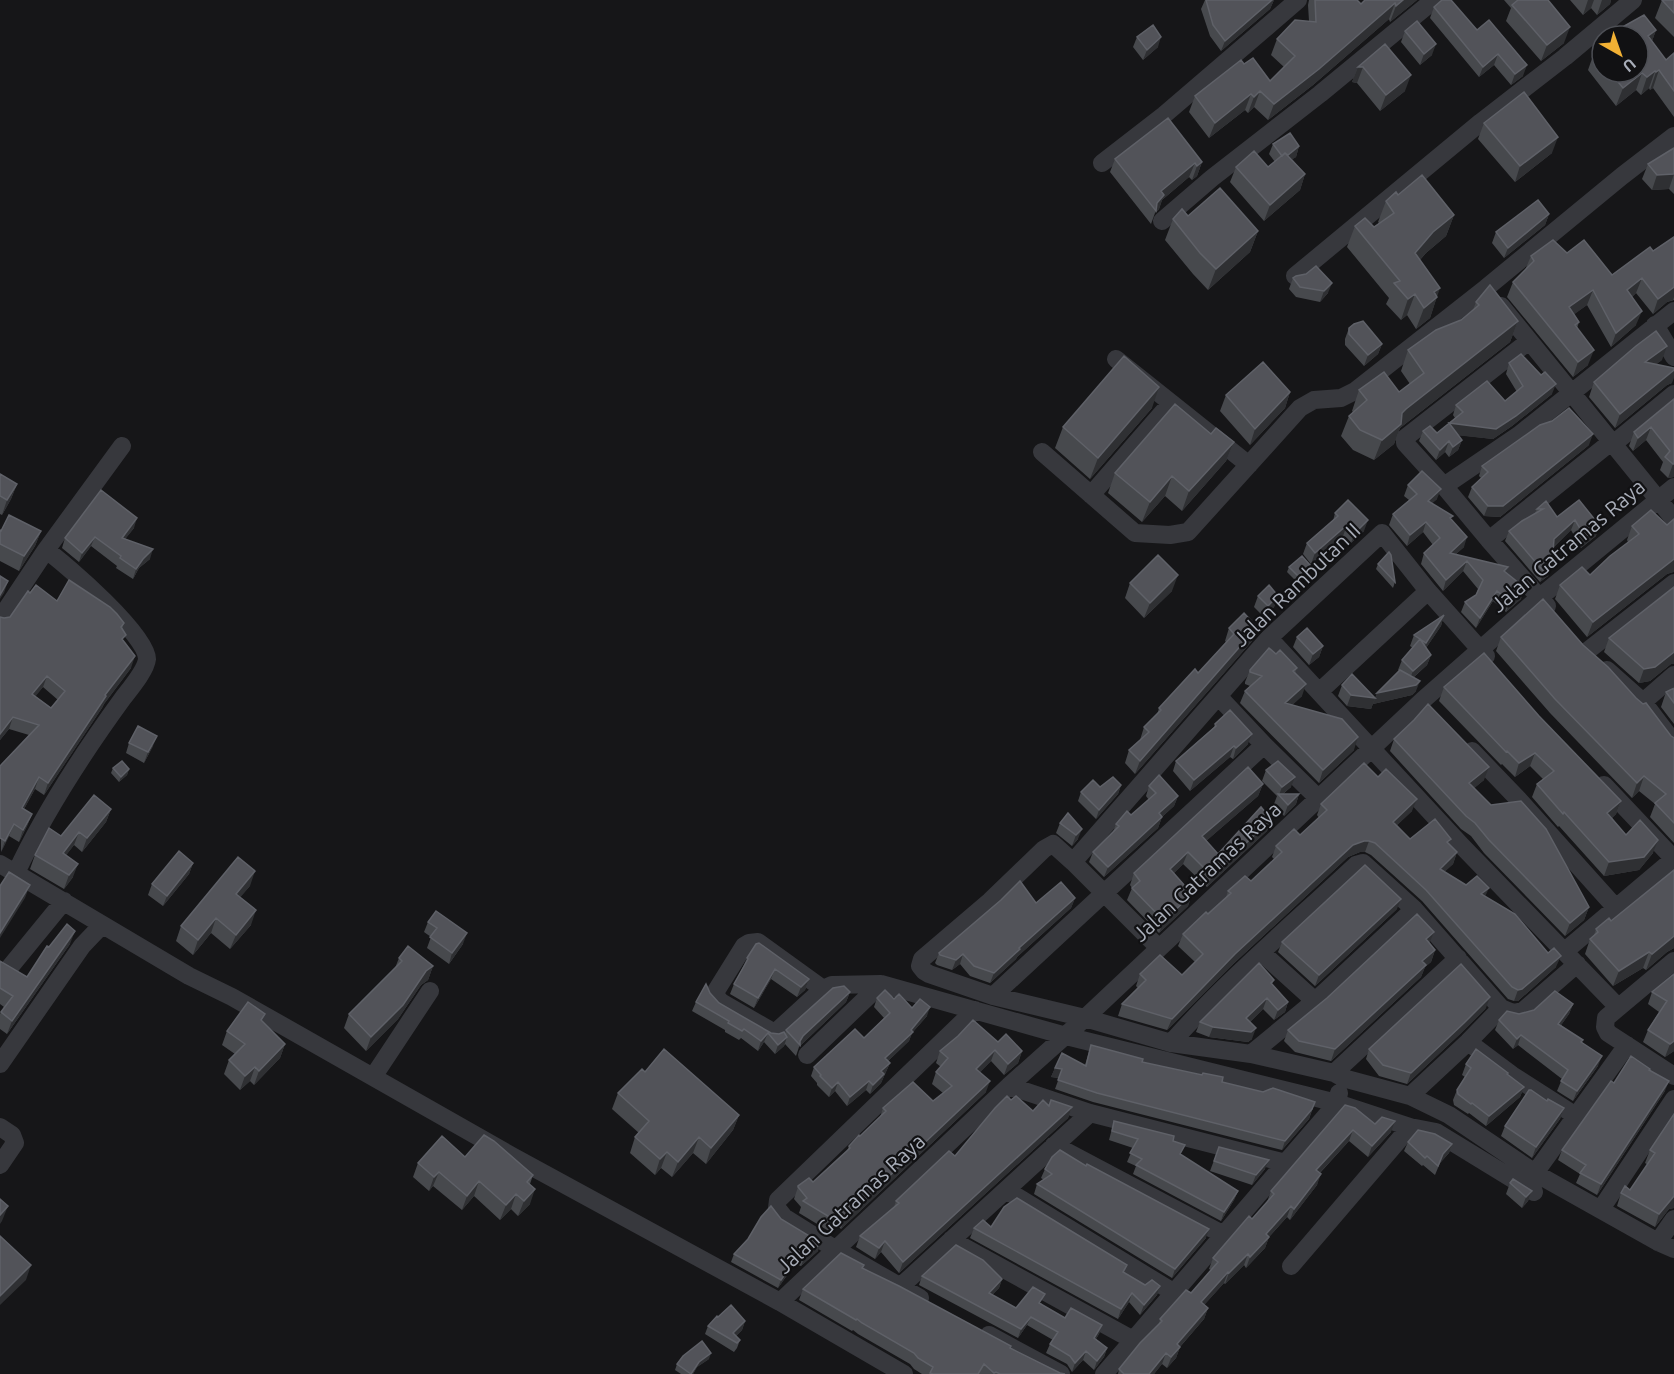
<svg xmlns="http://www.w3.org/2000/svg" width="1674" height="1374" viewBox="0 0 1674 1374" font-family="Ubuntu,sans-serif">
<rect width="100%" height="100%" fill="#161618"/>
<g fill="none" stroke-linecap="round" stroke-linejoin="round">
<path stroke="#37383d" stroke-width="18" d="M1102 163 1164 115 1298 0
M1162 221 1212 178 1320 94 1434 0
M1295 276 1481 122 1565 57 1633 0
M1501 306 1674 519
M1655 325 1674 357
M1529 341 1405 438V443L1444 486 1489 540 1547 606
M1116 359 1249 465
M1042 452 1135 533 1170 535 1188 532 1300 408 1314 400 1341 398 1355 391 1486 288 1622 176 1674 136
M1444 486 1519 435 1674 311
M1091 495 1171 403
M1489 540 1611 442 1618 440 1674 394
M46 550 122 446
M0 619 46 550C67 565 147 635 147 659 146 670 130 689 123 698 83 753 45 811 16 873
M1269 638 1461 845 1618 1007
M1586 652 1674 583
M1607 670 1643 702 1674 743
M1319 692 1428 591
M1219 697 1264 745 1318 798
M1643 702 1674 675
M1472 751 1519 800 1616 908
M1073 862 1269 638 1382 533 1428 591 1486 656
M0 864 189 976 232 997 512 1156 780 1302 904 1374
M1159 948 1073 862 1053 844 1044 849 990 901 922 959 920 966 924 971 929 974 993 996 1085 1018 1171 1043 1251 1054 1334 1073 1343 1078 1410 1096 1449 1115 1535 1173 1658 1242 1674 1249
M1565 951 1674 859 1604 785
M1262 953 1315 1001
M1674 961 1606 1018 1605 1027 1608 1033 1674 1076
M10 967 64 901
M823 989 758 942 749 943 744 946 716 991 715 995 721 1002 773 1032H776L823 989 832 985 881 984 1066 1036 1337 1103 1410 1127 1436 1132 1534 1192
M993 996 1264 745
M1501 1008 1513 1013 1523 1011 1577 964
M1468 1042 1512 1075 1576 1116
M1171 1043C1228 979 1294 923 1356 865L1363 863 1414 909 1501 1008 1468 1042 1410 1096
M1251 1054 1315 1001 1414 909
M807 1055 881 984
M0 1064 82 946 102 925
M1334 1073 1458 958
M373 1077 430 991
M1009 1086 1090 1113 1286 1163
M0 1127 12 1135 15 1143 0 1165
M1054 1145 1224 1235
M1535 1173 1627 1045
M1006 1190 1173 1292
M1601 1209 1674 1099
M951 1240 1133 1340
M1658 1242 1674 1219
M1291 1266 1410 1127
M900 1287 1090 1113
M920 1298 835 1249 784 1217 777 1208 778 1200 975 1010
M780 1302 1009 1086 1085 1018 1423 700 1540 597 1674 487
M989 1335 1061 1374
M1104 1374 1337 1103 1339 1093"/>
</g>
<path fill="#47494d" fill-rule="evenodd" d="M1205 0H1274L1270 9 1221 51 1210 36 1201 9Z
M1309 0H1357L1361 4 1417 0 1390 22 1389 19 1313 85 1268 120 1254 107 1248 113 1245 110 1209 138 1189 112 1195 96 1244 64 1270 81 1284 67 1271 55 1277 39 1309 21 1308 5Z
M1504 0H1548L1564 43 1541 61 1506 21 1511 8Z
M1570 0H1611L1610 4 1597 15 1591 8 1583 15Z
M1662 0H1674V37L1655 18Z
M1434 7 1477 30 1523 76 1511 85 1494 65 1479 77 1430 18Z
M1644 15 1656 30 1652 41 1666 60 1674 53V117L1653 88 1650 90 1649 88 1641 95 1636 90 1616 106 1588 70 1594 53 1602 47V72H1638V36H1610V34Z
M1405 31 1432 55 1420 65 1401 42Z
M1137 37 1158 47 1143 60 1133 47Z
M1385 44 1405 91 1380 111 1357 83 1352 82 1358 67Z
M1484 123 1552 153 1515 182 1478 139Z
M1273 144 1299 146 1296 157 1292 159 1305 174 1300 190 1264 221 1230 182 1236 167H1268L1275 162 1269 154Z
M1674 148V194L1669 189 1652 190 1642 179 1648 164Z
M1115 159 1202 162 1197 176 1192 180 1189 177 1162 200 1159 209 1155 213 1151 224 1110 172Z
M1398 195 1454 215 1446 236 1426 253 1420 260 1437 296 1430 318 1416 329 1407 315 1401 320 1386 304 1389 298 1347 247 1355 226 1374 227 1379 223 1378 222 1386 201Z
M1549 214 1545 225 1504 258 1492 243 1496 232Z
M1188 216 1258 231 1250 252 1208 290 1193 274 1165 240 1173 219Z
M1674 237V300L1667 302 1653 314 1636 293 1632 297 1636 325 1611 347 1587 305 1574 314 1579 322 1577 328 1588 365 1573 377 1507 297 1513 282 1525 270 1531 256 1567 253 1612 275 1653 251Z
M1293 278 1328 293 1320 302 1296 297 1289 289Z
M1476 302 1518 321 1510 342 1400 428 1394 444 1374 460 1353 450 1341 436 1349 416 1353 412 1352 411 1359 390 1399 392 1410 384 1401 371 1408 350 1461 320 1473 310Z
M1349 328 1382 344 1378 354 1364 366 1345 345V339Z
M1662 360 1656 364 1672 383 1667 385 1615 428 1589 397 1594 382Z
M1509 363 1552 394 1512 426 1493 439 1458 435 1462 440 1458 450 1449 457 1445 452 1436 460 1419 441 1423 431 1437 433 1455 418 1453 415 1456 405 1505 401 1517 392 1506 374Z
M1290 392 1285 408 1250 445 1220 411 1226 395Z
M1674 399V477L1668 478 1660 470 1663 462 1646 440 1633 451 1629 446 1634 432Z
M1152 408 1090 479 1055 448 1063 427Z
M1211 434 1234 442 1226 461 1182 511 1165 496 1142 522 1108 493 1115 473Z
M1589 445 1500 517 1484 516 1468 497 1472 487 1481 478 1479 476 1482 466Z
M0 474 17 484 11 499 2 515 0 514Z
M1408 485 1437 499 1432 503 1451 519 1464 547 1456 554 1506 572 1521 599 1506 612 1493 601 1476 628 1461 612 1465 602 1476 595 1478 589 1463 571 1443 591 1421 564 1424 553 1433 545 1423 532 1407 546 1389 525 1393 514 1409 500 1404 496Z
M1579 500 1596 536 1581 548 1571 530 1554 547 1552 565 1548 576 1540 582 1505 541 1509 531 1535 513 1537 509 1557 517Z
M1335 513 1364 531 1351 543 1343 536 1311 564 1303 554 1307 543 1333 521Z
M1667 525 1673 572 1667 574 1587 637 1555 599 1560 585 1590 575 1628 542 1627 540 1632 526Z
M134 528 125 539 150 559 139 568 133 579 116 568 117 566 91 546 79 562 62 548 65 538Z
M0 530 41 531 35 546 19 571 0 561Z
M1378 564 1395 582 1393 588 1376 569Z
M1310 565 1308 570 1296 581 1287 572 1289 567Z
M1130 583 1172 591 1144 618 1125 598Z
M1674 587V664H1671L1650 681 1639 683 1604 652 1609 638Z
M30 593 124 623 122 629 123 641 131 668 104 704 102 708 44 795 35 789 24 809 32 814 27 826 19 842 9 836 1 852 0 766 29 735 9 729 0 740V617L4 618 10 617ZM43 687 58 700 51 708 35 696Z
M1258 596H1278L1274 607 1264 617 1254 607Z
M1444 615 1441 626 1426 648 1431 655 1427 665 1414 677 1416 691 1412 695 1373 704 1377 693 1399 671 1398 670 1402 660 1413 648 1410 646 1414 635Z
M1257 627 1253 640 1135 774 1125 763 1129 750 1140 740 1144 727 1157 715 1159 708 1198 673 1226 642 1225 641 1229 628Z
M1297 637 1323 646 1319 657 1309 665 1293 647Z
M1501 637 1583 645 1671 736 1674 738V843L1650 817 1655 804 1639 791 1632 798 1550 713 1496 651Z
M1276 654 1297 668 1295 673 1302 696 1292 705 1354 750 1319 783 1240 703 1245 691 1250 686 1245 684V682L1250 670Z
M1342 685 1375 698 1371 709 1347 706 1338 696Z
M1444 687 1539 716 1621 801 1616 814 1612 818 1626 835 1653 853 1639 870 1604 876 1559 826 1558 827 1532 797 1537 784 1543 779 1530 766 1515 777 1502 764 1501 765 1439 701Z
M1674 688V724L1661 707 1666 692Z
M1215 724 1248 744 1233 759 1230 757 1190 791 1173 771 1176 761 1214 727Z
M1394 739 1484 780 1474 788 1589 907 1584 920 1565 936 1484 853 1471 836 1461 829 1390 751Z
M129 743 153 746 144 763 126 753Z
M113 768 129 769 127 775 119 782 111 773Z
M1266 770 1291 787 1283 794H1299L1296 804 1284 816 1274 804 1277 796 1262 781Z
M1263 784 1258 796 1206 841 1218 854 1271 819 1267 831 1207 887 1183 864 1174 873 1192 894 1188 906 1159 933 1127 900 1132 888 1130 885 1134 873Z
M1121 785 1118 794 1096 819 1078 801 1081 792 1100 787Z
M1149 786 1178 796 1174 806 1162 817 1158 828 1104 877 1089 862 1093 852 1113 832 1116 824 1131 815 1149 800 1146 796Z
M1321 804 1412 811 1397 825 1410 839 1449 844 1457 852 1453 864 1444 872 1485 896 1556 967 1518 1001H1514L1508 999 1422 901 1371 855 1365 852H1360L1348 857 1231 966 1167 1030 1118 1016 1122 1004 1138 988 1136 986 1140 974 1182 975 1195 962 1178 946 1183 934 1226 897 1228 891 1251 881 1274 859 1272 857 1276 846 1300 835 1319 818 1317 815Z
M111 809 106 822 82 852 74 845 66 855 73 877 64 889 30 869 35 855 61 836Z
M1068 813 1078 839 1072 846 1056 833 1060 823Z
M193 863 189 874 163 906 148 895 152 884Z
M1674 870V948L1667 952 1646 970 1643 968 1613 986 1585 954 1590 939 1594 935 1596 929 1611 921Z
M250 886 240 897 251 925 230 949 211 933 193 955 176 941 181 926Z
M1075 898 1071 908 1017 957 1016 959 990 983 970 976 960 964 952 970 937 965 935 963 939 953 1036 903Z
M1397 909 1315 986 1278 952 1282 942Z
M428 922 463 944 449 964 427 948 431 937 424 932Z
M1429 943 1435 950 1431 962 1425 967 1421 977 1331 1061 1295 1052 1284 1041 1288 1030Z
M70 944 7 1034 0 1029V1014L4 1007 0 1004V961L27 977 49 947Z
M399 958 433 966 428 980 421 985 398 1019 366 1051 344 1028 349 1014 395 968Z
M747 958 809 979 805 990 797 997 771 979 754 1008 730 994 734 984 744 965Z
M1674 974V1051L1665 1057 1643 1042 1648 1030 1659 1012 1648 1004 1652 992Z
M1274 980 1272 984 1288 1002 1285 1012 1274 1020 1263 1009 1250 1022 1252 1039 1248 1042 1209 1037 1196 1032 1200 1022Z
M850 992 846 1002 799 1047 796 1056 785 1044 784 1046 775 1054 764 1042 758 1051 741 1038 739 1040 725 1032V1030L692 1011 696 1002 710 993 719 1003 771 1033 785 1034 786 1030Z
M877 998 894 999 927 1016 912 1033 909 1041 888 1061 890 1063 881 1083 870 1094 866 1090 847 1106 835 1091 829 1097 817 1085V1083L811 1076 814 1067 864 1038 884 1018 874 1007Z
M1573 1004 1569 1014 1561 1025 1582 1042 1598 1066 1573 1101 1557 1091 1562 1079 1518 1045 1513 1049 1495 1030 1499 1020 1519 1014Z
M1486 1008 1460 1034 1407 1084 1379 1076 1366 1059 1369 1049Z
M263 1022 285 1044 280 1058 254 1085 250 1081 240 1090 224 1074 229 1060 235 1054 222 1045 227 1031Z
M998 1042 1022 1051 1018 1063 1004 1075 991 1061 980 1072 986 1092 841 1229 838 1226 832 1233 799 1213 801 1207 794 1199 798 1187 813 1182 847 1151 849 1146 880 1117 883 1108 933 1101 943 1093 932 1084 936 1072 941 1067 936 1063 940 1051Z
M1091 1045 1142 1062 1263 1092 1315 1102 1309 1119 1282 1150 1093 1102 1055 1089 1059 1078 1051 1077 1055 1068 1085 1065Z
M1466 1064 1507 1074 1524 1087 1520 1097 1486 1126 1469 1113 1468 1114 1454 1105 1453 1100 1457 1090 1465 1077 1462 1075Z
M1649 1070 1665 1091 1597 1195 1576 1183 1580 1174 1558 1160 1562 1150 1614 1083Z
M645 1072 739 1115 733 1130 706 1164 693 1153 672 1177 661 1168 655 1175 630 1153 635 1137 639 1133 612 1109 618 1093Z
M1011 1100 1033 1111 1049 1106 1072 1107 1068 1118 899 1273 881 1252 875 1259 856 1247 860 1236 894 1207 896 1201 955 1156Z
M1547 1101 1564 1108 1560 1119 1532 1158 1501 1136 1505 1126Z
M1345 1105 1375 1124 1391 1132 1368 1157 1349 1141 1320 1173 1317 1185 1290 1220 1287 1217 1269 1237 1265 1248 1246 1268 1244 1265 1225 1284 1224 1283 1204 1305 1208 1308 1204 1319 1180 1347 1176 1358 1167 1368 1162 1364 1154 1374H1118L1119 1369 1159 1324 1160 1319 1191 1293 1211 1270 1209 1269 1213 1258 1252 1219 1267 1202 1271 1191Z
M1674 1114V1208L1669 1209 1655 1227 1617 1206 1621 1193 1630 1190 1648 1165 1645 1163 1650 1150Z
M1114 1121 1173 1141 1181 1155 1238 1191 1234 1200 1221 1221 1133 1174 1136 1166 1127 1162 1133 1148 1109 1140Z
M1408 1142 1452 1144 1449 1153 1440 1163 1435 1175 1423 1165 1422 1166 1404 1151Z
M1219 1147 1265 1169 1252 1185 1210 1171Z
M465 1157 533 1175 530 1184V1204L518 1216 511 1209 500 1220 474 1196 462 1210 433 1186 429 1191 413 1177 418 1163Z
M1086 1166 1206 1238 1172 1278 1034 1194 1037 1184 1044 1180 1041 1178 1045 1169Z
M1510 1183 1532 1191 1528 1201 1522 1208 1506 1194Z
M781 1219 818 1251 801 1266 795 1264 778 1288 731 1262 734 1254 748 1239Z
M991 1227 1127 1265 1124 1273 1145 1285 1160 1286 1157 1295 1140 1315 1129 1302 1118 1319 970 1238 974 1228Z
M864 1265 863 1269 1010 1348 1060 1373 1065 1374H922L914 1369 910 1364 858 1334 853 1330 852 1331 799 1300 803 1289Z
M922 1276 1002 1279 999 1288 992 1295 1016 1308 1042 1303 1041 1304 1065 1318 1102 1325 1099 1334 1096 1339 1107 1348 1104 1357 1094 1370 1083 1360 1072 1372 1067 1364 1046 1353 1050 1344 1053 1340 1027 1325 1018 1338 919 1285Z
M718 1317 745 1321 742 1330 736 1336 740 1340 737 1348 734 1352 705 1334 708 1326Z
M709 1359 697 1367 693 1374H681L675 1370 677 1364Z"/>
<path fill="#2f3033" d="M1272 0H1274L1270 9 1221 51 1225 41Z
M1403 0H1417L1390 22 1396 6Z
M1588 0H1594L1591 8 1583 15Z
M1602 0H1611L1610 4 1597 15Z
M1395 3 1389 19 1313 85 1268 120 1274 104Z
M1570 27 1564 43 1541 61 1547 45Z
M1656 30 1650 47 1648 36Z
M1161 37 1158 47 1143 60 1147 50Z
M1436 44 1432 55 1420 65 1424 54Z
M1498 54 1494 65 1479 77 1483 67Z
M1527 65 1523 76 1511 85 1515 74Z
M1358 67H1363L1357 83 1352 82Z
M1659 70 1653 88 1650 90 1656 72Z
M1655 71 1649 88 1641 95 1647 77Z
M1642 73 1636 90 1616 106 1623 88Z
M1411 75 1405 91 1380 111 1386 95Z
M1260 91 1254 107 1248 113 1254 97Z
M1251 94 1245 110 1209 138 1215 123Z
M1558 137 1552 153 1515 182 1520 166Z
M1299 146 1296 157 1280 168 1284 158Z
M1202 162 1197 176 1192 180 1197 166Z
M1195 163 1189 177 1162 200 1159 209 1155 213 1156 211 1155 209 1161 191Z
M1305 174 1300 190 1264 221 1270 205Z
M1674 174 1669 189 1652 190 1657 175Z
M1549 214 1545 225 1504 258 1508 248Z
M1454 215 1446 236 1426 253 1407 274 1415 253 1433 232Z
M1258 231 1250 252 1208 290 1216 269Z
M1642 278 1636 293 1621 305 1627 290Z
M1332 283 1328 293 1320 302 1324 291Z
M1674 287V297L1673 300 1667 302 1653 314 1658 299Z
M1440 288 1430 318 1416 329 1424 308 1434 292Z
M1593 290 1587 305 1564 322 1569 307Z
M1415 294 1407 315 1401 320 1408 299Z
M1642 311 1636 325 1611 347 1616 333Z
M1518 321 1510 342 1400 428 1394 444 1374 460 1382 440 1406 409Z
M1382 344 1378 354 1364 366 1368 355Z
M1667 346 1662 360 1640 377 1645 362Z
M1594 350 1588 365 1573 377 1578 362Z
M1674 370V378L1672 383 1667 385 1615 428 1620 414Z
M1556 384 1552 394 1512 426 1493 439 1445 434 1449 423Z
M1159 387 1152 408 1090 479 1098 458Z
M1290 392 1285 408 1250 445 1255 429Z
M1651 427 1646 440 1633 451 1638 438Z
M1593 434 1589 445 1500 517 1484 516 1488 506Z
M1462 440 1458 450 1449 457 1453 447Z
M1449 441 1445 452 1436 460 1440 450Z
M1234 442 1226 461 1182 511 1189 491Z
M1673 464H1674V477L1668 478Z
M1172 476 1165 496 1142 522 1150 502Z
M17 484 11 499 2 515 7 500Z
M1441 489 1437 499 1424 511 1428 501Z
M137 518 134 528 119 547 122 538Z
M1368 520 1364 531 1351 543 1355 533Z
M1575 520 1571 530 1550 550 1554 539Z
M1426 522 1423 532 1407 546 1410 535Z
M1347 525 1343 536 1311 564 1315 553Z
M1600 526 1596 536 1581 548 1585 537Z
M41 531 35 546 19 571 24 556Z
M95 537 91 546 79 562 82 553Z
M1467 537 1464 547 1446 563 1450 553Z
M153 549 150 559 139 568 133 579 136 569 143 559Z
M1674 559V572L1667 574 1587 637 1593 622Z
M1467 561 1463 571 1443 591 1446 580Z
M1310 565 1308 570 1296 581 1298 576Z
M1552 565 1548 576 1540 582 1544 572Z
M1178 575 1172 591 1144 618 1150 603Z
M8 581 4 593 0 599V595Z
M1525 588 1521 599 1506 612 1510 602Z
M1497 591 1493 601 1476 628 1480 618Z
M1278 596 1274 607 1264 617 1268 606Z
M1444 615 1441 626 1422 654 1426 643Z
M1257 627 1253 640 1135 774 1140 761Z
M1323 646 1319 657 1309 665 1313 654Z
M1674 652V664H1671L1650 681 1639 683 1644 669Z
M1431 655 1427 665 1409 681 1413 671Z
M135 656 131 668 104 704 102 708 44 795 48 783 105 695Z
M47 676 43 687 28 706 32 694Z
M1420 681 1416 691 1412 695 1373 704 1377 693Z
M1306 684 1302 696 1281 716 1285 703Z
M1351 695 1375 698 1371 709 1347 706Z
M13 717 9 729 0 740V734Z
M1252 734 1248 744 1233 759 1236 748Z
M157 736 153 746 144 763 148 752Z
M1358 737 1354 750 1319 783 1323 770Z
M1234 746 1230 757 1190 791 1194 780Z
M1535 753 1530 766 1515 777 1519 763Z
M1489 767 1484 780 1465 796 1469 783Z
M129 769 127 775 119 782 121 777Z
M1644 776 1639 791 1632 798 1637 783Z
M39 777 35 789 18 820 22 808Z
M1295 777 1291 787 1280 796 1279 795 1282 787Z
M1263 784 1258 796 1198 848 1202 836Z
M1121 785 1118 794 1096 819 1099 810Z
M1299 794 1296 804 1284 816 1288 805Z
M1178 796 1174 806 1162 817 1158 828 1104 877 1108 867 1159 813Z
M1417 799 1412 811 1389 833 1393 822Z
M1621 801 1616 814 1602 826 1607 813Z
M111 809 106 822 82 852 87 838Z
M32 814 27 826 19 842 23 830Z
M1271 819 1267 831 1207 887 1212 876Z
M14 824 9 836 1 852 5 841Z
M1082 829 1078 839 1072 846 1076 835Z
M79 832 74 845 58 866 63 853Z
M1658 840 1653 853 1639 870 1604 876 1609 862Z
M1364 841H1369L1365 852H1360L1348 857 1231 966 1167 1030 1172 1019 1235 954 1353 845Z
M1188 852 1183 864 1166 881 1170 869Z
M1457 852 1453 864 1435 881 1440 869Z
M193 863 189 874 163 906 167 896Z
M78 864 73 877 64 889 69 875Z
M255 871 250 886 231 908 236 894Z
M30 885 25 898 0 938V933Z
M1489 888 1484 899 1481 894Z
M1192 894 1188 906 1159 933 1164 921Z
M1075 898 1071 908 1017 957 1016 959 990 983 994 973 1019 948Z
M1401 899 1397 909 1315 986 1319 975Z
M1589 907 1584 920 1565 936 1570 923Z
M256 910 251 925 230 949 236 935Z
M216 918 211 933 193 955 198 940Z
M75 931 70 944 7 1034 12 1021Z
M1434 932 1429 944 1426 939Z
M467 933 463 944 449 964 452 953Z
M1674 936V948L1667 952 1646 970 1652 954Z
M1435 950 1431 962 1425 967 1421 977 1331 1061 1335 1049 1422 961Z
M1649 952 1643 968 1613 986 1619 971Z
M963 954 960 964 952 970 956 960Z
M1561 956 1556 967 1518 1001H1514L1518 990Z
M433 966 428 980 421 985 398 1019 366 1051 371 1037 426 971Z
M775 969 771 979 754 1008 758 998Z
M809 979 805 990 797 997 801 987Z
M850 992 846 1002 799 1047 800 1041 803 1036Z
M1490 997 1486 1008 1460 1034 1407 1084 1411 1073Z
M1267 998 1263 1009 1243 1028 1246 1018Z
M1288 1002 1285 1012 1274 1020 1278 1010Z
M1573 1004 1569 1014 1555 1034 1558 1024Z
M930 1007 927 1016 912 1033 909 1041 882 1067 885 1058Z
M1213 1027 1256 1028 1252 1039 1248 1042 1209 1037Z
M768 1033 764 1042 758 1051 761 1041Z
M1521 1035 1518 1045 1513 1049 1517 1039Z
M787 1037 784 1046 775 1054 778 1045Z
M1674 1041V1051L1665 1057 1670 1044Z
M285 1044 280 1058 254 1085 259 1071Z
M995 1050 991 1061 972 1081 976 1069Z
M1022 1051 1018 1063 1004 1075 1008 1064Z
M1602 1056 1598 1066 1573 1101 1577 1091Z
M890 1063 881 1083 870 1094 873 1085 881 1071Z
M255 1067 250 1081 240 1090 245 1076Z
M1055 1068 1062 1069 1059 1078 1051 1077Z
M869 1081 866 1090 847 1106 850 1097Z
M990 1081 986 1092 841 1229 845 1218Z
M1669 1081 1665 1091 1597 1195 1601 1184Z
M838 1082 835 1091 829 1097 832 1088Z
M1524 1087 1520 1097 1486 1126 1489 1116Z
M1072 1107 1068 1118 899 1273 903 1262Z
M1564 1108 1560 1119 1532 1158 1536 1147Z
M1312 1109 1309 1119 1282 1150 1285 1141Z
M739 1115 733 1130 706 1164 711 1148Z
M1395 1121 1391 1132 1368 1157 1372 1146Z
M1353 1130 1349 1141 1312 1181 1316 1170Z
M699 1137 693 1153 672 1177 678 1162Z
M1452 1144 1449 1153 1440 1163 1443 1154Z
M667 1152 661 1168 655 1175 660 1159Z
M1269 1160 1265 1169 1252 1185 1256 1175Z
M439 1172 433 1186 429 1191 434 1177Z
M1321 1174 1317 1185 1290 1220 1294 1209Z
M479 1181 474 1196 462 1210 467 1196Z
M535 1189 530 1204 518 1216 524 1201Z
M1238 1191 1234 1200 1221 1221 1224 1212Z
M1532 1191 1528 1201 1522 1208 1526 1197Z
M516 1194 511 1209 500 1220 506 1205Z
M1674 1196V1208L1669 1209 1655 1227 1659 1214Z
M8 1206 2 1221 0 1224V1215Z
M1291 1206 1287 1217 1268 1238 1269 1237 1265 1248 1246 1268 1250 1257 1266 1234Z
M842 1214 838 1226 832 1233 836 1221Z
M1209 1229 1206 1238 1172 1278 1175 1269Z
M885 1241 881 1252 875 1259 879 1248Z
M821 1243 818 1251 801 1266 804 1258Z
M1248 1254 1244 1265 1225 1284 1229 1273Z
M798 1256 795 1264 778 1288 781 1280Z
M31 1265 26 1280 0 1305V1296Z
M1228 1272 1224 1283 1197 1313 1201 1302Z
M1002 1279 999 1288 985 1302 989 1293Z
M1160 1286 1157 1295 1140 1315 1144 1305Z
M1132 1293 1129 1302 1118 1319 1121 1309Z
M1208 1308 1204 1319 1178 1349 1180 1347 1176 1358 1167 1368 1177 1344Z
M1031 1317 1027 1325 1018 1338 1021 1329Z
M745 1321 742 1330 731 1340 733 1333Z
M1102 1325 1099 1334 1091 1347 1094 1338Z
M1107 1348 1104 1357 1094 1370 1097 1361Z
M1086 1351 1083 1360 1072 1372 1075 1363Z
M711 1353 709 1359 697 1367 693 1374H691L699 1362Z
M1166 1353 1162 1364 1154 1374H1149Z"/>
<path fill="#525359" stroke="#5f6168" stroke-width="1.5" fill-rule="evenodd" d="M1206 0H1272L1225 41 1213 25Z
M1315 0H1357L1361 4 1365 0H1403L1396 6 1395 3 1319 69 1274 104 1260 91 1254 97 1251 94 1215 123 1195 96 1241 60 1244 64 1253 58 1270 81 1295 56 1277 39 1295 20 1316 22Z
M1442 0H1451L1477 30 1489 20 1527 65 1515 74 1498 54 1483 67 1434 7Z
M1518 0H1548L1570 27 1547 45 1512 5Z
M1662 0H1674V13Z
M1644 15 1656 30 1648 36 1666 60 1674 53V91L1659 70 1656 72 1655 71 1647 77 1642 73 1623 88 1610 72H1638V36H1612L1610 34Z
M1417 21 1436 44 1424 54 1405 31Z
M1153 25 1161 37 1147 50 1137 37Z
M1385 44 1411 75 1386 95 1363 67H1358Z
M1602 47V62L1594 53Z
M1524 92 1558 137 1520 166 1484 123Z
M1168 118 1202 162 1197 166 1195 163 1161 191 1164 195 1157 203 1156 211 1115 159Z
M1290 133 1299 146 1288 155 1285 153 1282 156 1273 144Z
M1674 148V174L1657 175 1648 164Z
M1254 151 1268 167 1285 153 1305 174 1270 205 1236 167Z
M1422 175 1454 215 1433 232 1415 253 1440 288 1434 292 1437 297 1424 308 1415 294 1408 299 1394 283 1400 281 1355 226 1365 218 1374 227 1394 213 1386 201 1396 192 1398 195Z
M1220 188 1258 231 1216 269 1200 253 1173 219 1182 209 1188 216Z
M1538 200 1549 214 1508 248 1496 232Z
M1674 237V287L1658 299 1642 278 1627 290 1642 311 1616 333 1593 290 1569 307 1579 322 1575 325 1594 350 1578 362 1513 282 1534 261 1531 256 1553 240 1567 253 1584 240 1612 275 1650 247 1653 251Z
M1316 266 1332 283 1324 291 1300 287 1293 278 1296 276 1306 274Z
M1490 285 1518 321 1406 409 1402 413 1401 424 1382 440 1360 430 1349 416 1367 400 1359 390 1384 372 1399 392 1424 373 1408 350 1436 330 1461 320 1479 305 1476 302Z
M1363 321 1382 344 1368 355 1349 334V328L1354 324Z
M1656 331 1667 346 1645 362 1674 368V370L1620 414 1594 382 1636 346Z
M1521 354 1541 375 1545 372 1556 384 1516 416 1496 429 1449 423 1462 440 1453 447 1449 441 1440 450 1423 431 1430 426 1437 433 1463 412 1456 405 1487 381 1505 401 1523 386 1509 363Z
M1124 356 1159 387 1098 458 1063 427Z
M1263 362 1290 392 1255 429 1226 395Z
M1674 399V464H1673L1665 457 1670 451 1651 427 1638 438 1634 432Z
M1175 404 1211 434 1216 428 1234 442 1189 491 1172 476 1150 502 1115 473Z
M1569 408 1593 434 1503 506H1488L1472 487 1488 472 1482 466 1540 425 1552 421Z
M1422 471 1441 489 1428 501 1453 516 1450 518 1467 537 1450 553 1508 567 1504 571 1525 588 1510 602 1497 591 1480 618 1465 602 1476 595 1483 580 1467 561 1446 580 1424 553 1440 538 1426 522 1410 535 1393 514 1417 494 1408 485Z
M0 474 17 484 7 500 0 496Z
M101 490 137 518 122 538 153 549 143 559 136 569 120 558 121 556 95 537 82 553 65 538Z
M1348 500 1368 520 1355 533 1347 525 1315 553 1307 543 1338 516 1335 513Z
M1579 500 1600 526 1585 537 1575 520 1554 539 1552 565 1544 572 1509 531 1522 521 1543 509H1537L1546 501 1557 517Z
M1651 510 1667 525 1674 519V559L1593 622 1560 585 1582 567 1590 575 1610 556 1639 534 1632 526Z
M9 515 41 531 24 556 0 544V530L1 531Z
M1389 552 1391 555 1395 582 1378 564Z
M1158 555 1178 575 1150 603 1130 583Z
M1302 556 1310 565 1298 576 1289 567Z
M0 576 8 581 0 595Z
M69 580 110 607 117 614 124 623 121 627 126 635 122 639 135 656 105 695 106 696 48 783 39 777 22 808 32 814 23 830 14 824 5 841 0 838V766L39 725 13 717 0 734V617L4 618 10 617 28 591 30 593 36 585 57 601ZM47 676 65 691 51 708 32 694Z
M1269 585 1278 596 1268 606 1258 596Z
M1674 587V652L1655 667 1644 669 1609 638Z
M1543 599 1583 645 1608 667 1636 698 1643 704 1646 703 1671 736 1674 738V823L1655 803 1666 794 1644 776 1637 783 1555 699 1501 637Z
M1244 613 1257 627 1140 761 1129 750 1149 732 1144 727 1161 710 1159 708 1195 669 1198 673 1234 634 1229 628Z
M1444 615 1426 643 1414 635Z
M1307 628 1323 646 1313 654 1297 637Z
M1420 639 1431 655 1413 671 1402 660Z
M1269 648 1276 654 1280 650 1297 668 1293 671 1306 684 1285 703 1342 719 1358 737 1323 770 1245 691 1262 676 1250 672V670Z
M1484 653 1539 716 1621 801 1607 813 1626 835 1640 820 1658 840 1644 857 1609 862 1564 812 1563 814 1537 784 1554 771 1535 753 1519 763 1507 751 1506 752 1444 687Z
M1400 670 1420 681 1416 685 1377 693Z
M1352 674 1375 698 1351 695 1342 685Z
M1674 688V703L1666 692Z
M1428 704 1489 767 1469 783 1491 805 1521 801 1546 829 1589 907 1570 923 1489 840 1475 823 1466 816 1394 739 1414 720Z
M1230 710 1252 734 1236 748 1234 746 1194 780 1176 761 1216 726 1215 724Z
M138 726 157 736 148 752 129 743Z
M122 761 129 769 121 777 113 768Z
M1278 761 1295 777 1282 787 1266 770Z
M1364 763 1378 777 1386 769 1417 799 1393 822 1410 839 1435 819 1451 839 1447 842 1457 852 1440 869 1466 885 1477 876 1489 888 1481 894 1515 914 1548 953 1554 948 1561 956 1522 989 1518 990 1512 987 1426 890 1375 843 1369 841H1364L1353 845 1235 954 1172 1019 1122 1004 1146 980 1140 974 1160 955 1182 975 1203 954 1183 934 1206 912 1208 914 1231 893 1228 891 1245 876 1251 881 1282 852 1276 846 1294 829 1300 835 1327 810 1321 804Z
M1248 767 1263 784 1202 836 1218 854 1261 807 1271 819 1212 876 1188 852 1170 869 1192 894 1164 921 1132 888 1140 881 1134 873Z
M1159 775 1178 796 1159 813 1162 817 1108 867 1093 852 1119 826 1116 824 1127 811 1131 815 1156 793 1149 786Z
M1113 777 1121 785 1099 810 1081 792 1093 780 1100 787Z
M1278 794H1299L1288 805Z
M94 795 111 809 87 838 79 832 63 853 78 864 69 875 35 855 49 828 61 836Z
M1068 813 1082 829 1076 835 1060 823Z
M179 851 193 863 167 896 152 884Z
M238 857 255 871 236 894 256 910 236 935 216 918 198 940 181 926Z
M1365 865 1401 899 1319 975 1282 942Z
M1674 870V936L1652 954 1649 952 1619 971 1590 939 1598 932 1596 929 1609 918 1611 921Z
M9 872 30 885 0 933V886Z
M1020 881 1036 903 1061 882 1075 898 1019 948 1020 949 994 973 974 966 963 954 956 960 940 955 939 953 1001 900Z
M436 911 467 933 452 953 430 937 437 928 428 922Z
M1417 914 1434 932 1426 939 1435 950 1422 961 1426 965 1335 1049 1299 1041 1288 1030 1327 998Z
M67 924 75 931 12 1021 1 1012 13 996 0 988V961L27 977 47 946 49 947Z
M759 943 809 979 801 987 775 969 758 998 734 984 748 959 747 958 756 944Z
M408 946 433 966 426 971 403 1005 371 1037 349 1014 402 961 399 958Z
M1259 963 1274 980 1271 983 1288 1002 1278 1010 1267 998 1246 1018 1256 1028 1251 1032 1213 1027 1200 1022Z
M1461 964 1490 997 1464 1023 1411 1073 1383 1065 1369 1049Z
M1674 974V1041L1670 1044 1648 1030 1667 1001 1652 992Z
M706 984 710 993 719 1003 771 1033 779 1034 784 1032 787 1037 778 1045 768 1033 761 1041 744 1029 742 1031 728 1023 729 1021 696 1002Z
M844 986 850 992 803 1036 800 1041V1045L786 1030 833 988Z
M885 990 894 999 899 994 912 1008 920 999 930 1007 911 1030 913 1032 885 1058 890 1063 881 1071 884 1074 873 1085 869 1081 850 1097 838 1082 832 1088 820 1076 821 1075 814 1067 855 1029 864 1038 890 1013 877 998Z
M1555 991 1573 1004 1558 1024 1583 1040 1581 1042 1602 1056 1577 1091 1561 1081 1568 1070 1521 1035 1517 1039 1499 1020 1507 1011 1519 1014 1534 1010Z
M248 1002 265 1014 261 1020 285 1044 259 1071 255 1067 245 1076 229 1060 245 1044 227 1031Z
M973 1020 998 1042 1006 1034 1022 1051 1008 1064 995 1050 976 1069 990 1081 845 1218 842 1214 836 1221 803 1201 807 1198 798 1187V1186L809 1178 813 1182 850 1148 849 1146 859 1135 860 1136 886 1111 883 1108 913 1082 933 1101 952 1086 936 1072 948 1058 940 1051 958 1036Z
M1091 1045 1143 1059 1142 1062 1202 1075 1203 1073 1223 1077 1222 1082 1263 1092 1273 1088 1315 1102 1312 1109 1285 1141 1097 1093 1058 1080 1062 1069 1055 1068 1062 1053 1086 1066Z
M664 1049 739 1115 711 1148 699 1137 678 1162 667 1152 660 1159 635 1137 649 1121 618 1093 642 1069 645 1072Z
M1476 1049 1508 1073 1507 1074 1524 1087 1489 1116 1472 1103 1471 1104 1458 1094 1457 1090 1471 1068 1466 1064Z
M1631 1056 1650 1069 1649 1070 1669 1081 1601 1184 1580 1173 1586 1165 1562 1150 1611 1081 1614 1083Z
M1529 1090H1531L1547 1101 1548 1099 1564 1108 1536 1147 1505 1126Z
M1007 1096 1011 1100 1016 1096 1033 1111 1043 1100 1049 1106 1051 1100 1072 1107 903 1262 885 1241 879 1248 860 1236 899 1203 896 1201 949 1151 955 1156 995 1108Z
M1345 1105 1355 1108 1375 1124 1382 1117 1395 1121 1372 1146 1353 1130 1316 1170 1321 1174 1294 1209 1291 1206 1266 1234 1269 1237 1250 1257 1248 1254 1229 1273 1228 1272 1201 1302 1208 1308 1177 1344 1180 1347 1171 1357 1166 1353 1149 1374H1124L1119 1369 1140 1343 1162 1321 1160 1319 1186 1290 1191 1293 1218 1262 1213 1258 1249 1216 1252 1219 1274 1194 1271 1191Z
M1674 1114V1196L1659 1214 1621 1193 1625 1186 1630 1190 1655 1153 1650 1150Z
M1114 1121 1174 1136 1173 1141 1185 1145 1180 1154 1238 1191 1224 1212 1136 1165 1142 1159 1130 1153 1138 1139 1112 1131Z
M1418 1130 1435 1134 1452 1144 1443 1154 1438 1166 1427 1156 1425 1158 1408 1142Z
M484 1135 494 1141 533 1175 527 1182 535 1189 524 1201 516 1194 506 1205 479 1181 467 1196 439 1172 434 1177 418 1163 442 1136 465 1157Z
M1219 1147 1269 1160 1256 1175 1214 1161Z
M1060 1150 1086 1166 1087 1164 1209 1229 1175 1269 1037 1184 1052 1174 1045 1169 1052 1157Z
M1513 1179 1532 1191 1526 1197 1510 1183Z
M1017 1198 1127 1265 1123 1272 1145 1285 1152 1280 1160 1286 1144 1305 1132 1293 1121 1309 974 1228 983 1220 991 1227 1004 1207Z
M0 1199 8 1206 0 1215Z
M771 1206 781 1219 821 1243 804 1258 798 1256 781 1280 734 1254 748 1239 761 1217Z
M0 1236 31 1265 0 1296Z
M956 1245 983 1260 1002 1279 989 1293 1016 1308 1033 1287 1045 1294 1039 1303 1065 1318 1071 1308 1102 1325 1094 1338 1107 1348 1097 1361 1086 1351 1075 1363 1070 1356 1050 1344 1058 1332 1031 1317 1021 1329 922 1276Z
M841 1253 864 1265 862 1268 899 1286 1011 1346 1010 1348 1060 1373 1065 1374H1000L996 1372 994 1373 984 1364 978 1374H933L930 1373 933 1367 918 1358 914 1353 862 1323 857 1319 856 1320 803 1289Z
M731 1305 745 1321 733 1333 740 1340 737 1343 708 1326 717 1316 718 1317Z
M702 1341 711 1353 699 1362 691 1374 677 1364 683 1356Z"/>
<g text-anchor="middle" stroke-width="4.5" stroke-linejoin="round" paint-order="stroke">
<g font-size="21" fill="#a8adb8" stroke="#111113">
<text transform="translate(1568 546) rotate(-40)" y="7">Jalan Gatramas Raya</text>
<text transform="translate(1297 585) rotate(-44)" y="7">Jalan Rambutan II</text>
<text transform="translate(1207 872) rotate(-43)" y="7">Jalan Gatramas Raya</text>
<text transform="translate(851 1204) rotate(-43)" y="7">Jalan Gatramas Raya</text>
</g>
</g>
<g transform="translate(1620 54) rotate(140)"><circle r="28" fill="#111113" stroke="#4d4f55" stroke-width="1.5"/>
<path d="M0-4.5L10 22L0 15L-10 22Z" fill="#f2b134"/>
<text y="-9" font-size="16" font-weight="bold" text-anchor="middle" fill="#a8adb8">U</text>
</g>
</svg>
